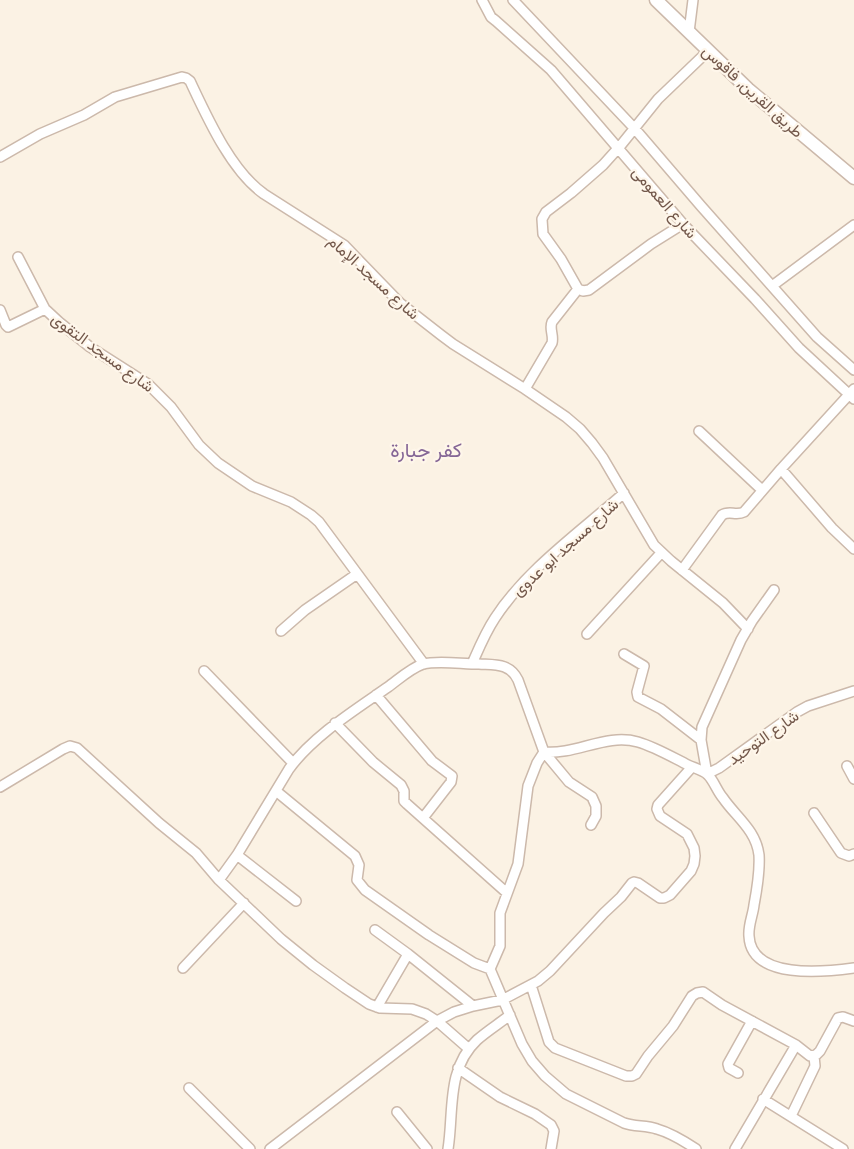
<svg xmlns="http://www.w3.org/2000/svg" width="854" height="1149" viewBox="0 0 854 1149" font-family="Roboto,Vazirmatn,sans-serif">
<rect width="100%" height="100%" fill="#fbf2e4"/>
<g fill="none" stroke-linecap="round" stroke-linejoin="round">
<g stroke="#ccb9ab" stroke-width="12">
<path id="minor" d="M482 0 491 17 496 21 551 70 683 224 755 299 799 348 854 399
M513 0 635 129 701 206 817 337 854 370
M689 32 693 0
M0 157 40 134 84 115 115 97 182 77 186 78 190 81C207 117 231 171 264 194L344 245 400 303 441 335 453 344 525 389 566 417 580 429 592 443 603 458 654 545 671 561 723 603 748 629
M18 257 45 309 59 322 90 347 148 384 171 407 199 445 218 463 252 486 291 502 311 515 319 522 424 664
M772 286 854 225
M578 289 583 291 589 290 651 244 683 224
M0 310 6 325 8 327 45 309
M525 389 552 343C554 335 549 329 552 322L578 289 561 259 543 234 542 219 546 212 571 193 603 165 621 145 658 99 708 51
M699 431 762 490
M781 469 832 528 854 549
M682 570 722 515C729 510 736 516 744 512L781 469 854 389
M774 590 752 621 741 640 702 727 701 740 707 774 719 768 797 712 808 706 854 691
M281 631 305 610 357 574
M587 634 661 553
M624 654 644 666 637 692 638 697 661 709 701 740
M472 664C479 648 485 633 495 618 527 569 580 532 624 493
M204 671 293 763
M376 695 432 761 452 776 451 782 423 818
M335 723 373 762 401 785 404 791V801L407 804 507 893
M544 752C576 755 606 733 638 742 655 747 672 757 688 765 694 768 703 770 708 775 714 781 717 791 723 798 736 817 756 830 759 855 760 871 757 889 754 905 753 915 748 925 749 936 751 980 824 972 854 968
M847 766 854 779
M0 787 63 749 70 746 77 748 159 823 196 853 219 880 281 939 313 965 345 988 369 1004 380 1008 412 1009 426 1014 437 1021 469 1049
M276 791 355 856 359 865 357 880 365 890 429 935 474 963 490 969 522 1044 532 1061 545 1076 566 1094 624 1123C635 1127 646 1125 657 1129 671 1133 684 1141 696 1149
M814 813 841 853 849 856 854 854
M237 855 296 901
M219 880 237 855 289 769C313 736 355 710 388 687 399 679 411 668 423 664 438 660 462 664 479 664 495 665 510 663 518 680L544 752 569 782 592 797 596 806V816L591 825
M375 930 408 954 473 1006
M183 968 244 903
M490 969 500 946V913L518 864 528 786 537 763 544 752
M531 985 549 1042 555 1048 626 1076H632L636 1074 648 1056 673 1026 692 996 697 993 703 992 722 1005 796 1045 810 1056 816 1055 820 1051 838 1018 843 1017 854 1021
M377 1007 408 954
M458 1068 500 1097 535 1114 551 1125 554 1131 551 1149
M738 1073 729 1068 728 1064 752 1021
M189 1088 250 1149
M763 1099 843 1149
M397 1112 427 1149
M791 1116 815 1066 814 1056
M270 1149 437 1021 454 1012 473 1006 502 1000 538 981 550 971 604 913 621 897 632 883 634 882 638 883 660 898H664L670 895 691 871 694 864 695 856 694 848 687 834 660 816 657 809 658 805 692 767
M448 1149C454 1112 446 1069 477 1040 487 1031 500 1023 510 1015
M735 1149 796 1045"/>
</g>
<g stroke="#ccb9ab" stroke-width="15">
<path id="tertiary" d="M656 0 748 89 854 178"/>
</g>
<use href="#minor" stroke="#fff" stroke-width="9"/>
<use href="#tertiary" stroke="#fff" stroke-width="12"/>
</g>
<g text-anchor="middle" stroke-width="4.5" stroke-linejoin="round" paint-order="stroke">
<g font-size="16" fill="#73584b" stroke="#fef6ea">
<text transform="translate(753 91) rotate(42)" y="6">طريق القرين, فاقوس</text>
<text transform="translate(665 202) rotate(49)" y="6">شارع العمومى</text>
<text transform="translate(374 277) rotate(42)" y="6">شارع مسجد الإمام</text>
<text transform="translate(103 352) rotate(36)" y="6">شارع مسجد التقوى</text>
<text transform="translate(565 547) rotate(-42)" y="6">شارع مسجد ابو عدوى</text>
<text transform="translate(763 737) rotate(-35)" y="6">شارع التوحيد</text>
</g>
<g font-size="20" fill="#856696" stroke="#fef6ea">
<text x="426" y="457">كفر جبارة</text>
</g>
</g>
</svg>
